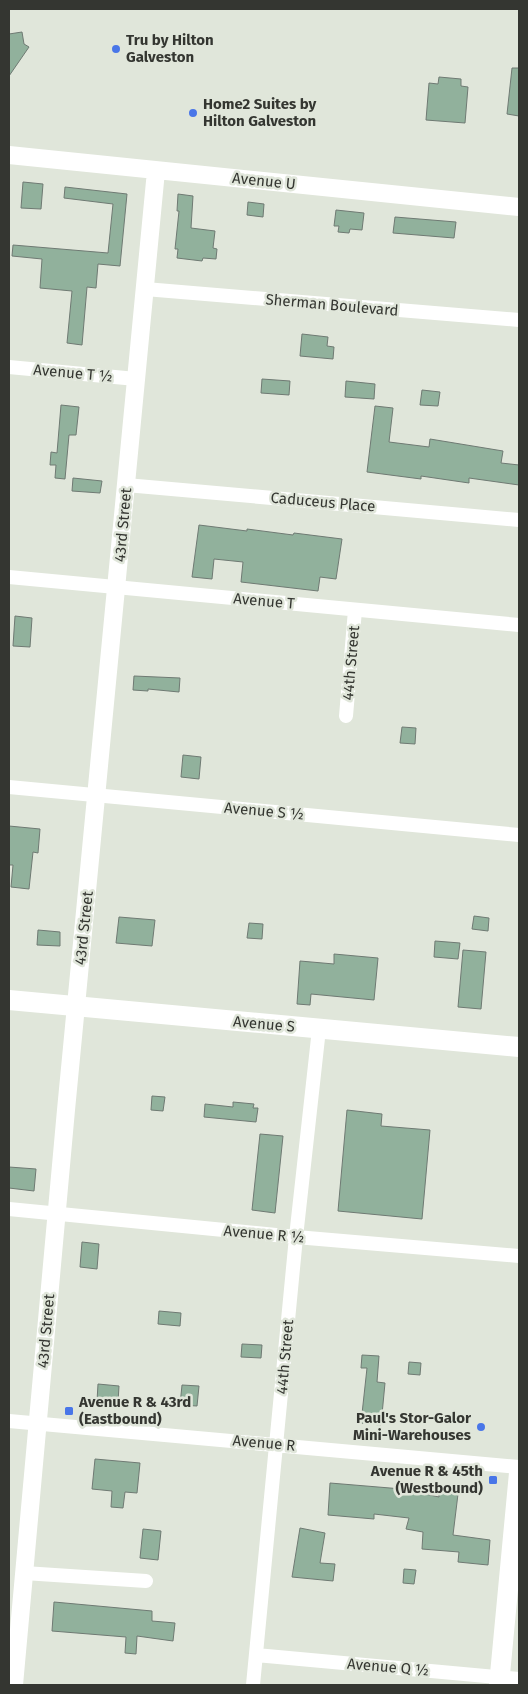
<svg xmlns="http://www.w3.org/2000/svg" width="528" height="1694" viewBox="0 0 528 1694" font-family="'Fira Sans',sans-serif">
<rect width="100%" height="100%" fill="#e0e6da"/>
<path fill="#91b19c" stroke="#6f7a73" d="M22 32 24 44 29 47 9 76V34Z
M512 68H519V116L507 114Z
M439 77 461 79V86L468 87 465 123 426 120 429 83 438 84Z
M23 182 43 184 41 209 21 208Z
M65 187 127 194 120 266 98 264 96 288 87 287 82 345 67 343 72 291 40 288 42 259 12 256 13 245 108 253 113 204 64 198Z
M178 194 193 196 191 228 215 231 213 248 217 249 216 259 203 258 202 261 177 258 178 249H175L179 211H177Z
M248 202 264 204 263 217 247 215Z
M336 210 364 213 362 230 350 229 349 233 338 232 339 226H334Z
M395 217 456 222 454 238 393 233Z
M302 334 328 337 327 346 334 347 333 359 300 356Z
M262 379 290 381 289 395 261 393Z
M346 381 375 384 374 399 345 397Z
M422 390 440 392 438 406 420 405Z
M61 405 79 407 76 435H69L65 479 55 478 56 465H50L51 452 57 453Z
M375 406 393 408 389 442 429 447 430 439 503 451 501 463 519 465V485L469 478V483L421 476V479L367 472Z
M73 478 102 481 100 493 72 491Z
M199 525 247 531V529L293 535 294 533 342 539 336 579 320 577 318 591 241 582 243 562 214 559 212 579 192 577Z
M15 616 32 618 30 647 13 646Z
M134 676 180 678 179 692 148 689V691L133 690Z
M402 727 416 728 415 744 400 743Z
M183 755 201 757 199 779 181 777Z
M9 826 40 829 38 853 33 852 29 889 11 887 13 865H9Z
M474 916 489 918 488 931 472 929Z
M119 917 155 920 152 946 116 943Z
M249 923 263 924 262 939 247 938Z
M38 930 60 932V946L37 945Z
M435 941 460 943 458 959 434 957Z
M463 950 486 952 481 1009 458 1007Z
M334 954 378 958 374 1000 311 994 310 1005 297 1004 300 961 334 964Z
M152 1096 165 1097 163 1111 151 1110Z
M233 1102 254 1104 253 1108H258L256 1122 204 1117 205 1104 233 1107Z
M347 1110 382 1114 381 1126 430 1130 422 1219 338 1211Z
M260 1134 283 1136 275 1213 252 1210Z
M9 1167 36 1169 34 1191 9 1188Z
M82 1242 99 1244 97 1269 80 1267Z
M159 1311 181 1313 180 1326 158 1324Z
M242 1344 262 1345 261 1358 241 1357Z
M362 1355 379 1356 377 1382 385 1383 381 1425 361 1423 367 1368H361Z
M409 1362 421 1363 420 1375 408 1374Z
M98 1384 119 1386 118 1402 97 1401Z
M182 1385 199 1386 197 1406 180 1405Z
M95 1459 140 1463 137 1493 125 1492 123 1508 111 1507 112 1491 92 1489Z
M330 1483 402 1489 439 1497V1493L458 1494 453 1535 490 1540 488 1565 458 1562 459 1552 422 1549 423 1532 406 1529 409 1518 374 1514V1519L328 1515Z
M300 1528 325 1533 320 1563 335 1564 333 1581 292 1577Z
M143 1529 161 1531 158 1560 140 1558Z
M404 1569 416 1570 414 1584 403 1583Z
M54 1602 152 1611V1621L175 1623 173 1641 137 1636 136 1654 125 1653 126 1637 52 1631Z"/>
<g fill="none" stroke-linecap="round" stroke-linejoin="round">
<path stroke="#fff" stroke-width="14" d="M145 289 519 320
M9 367 136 379
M126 485 519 520
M9 577 519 625
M346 716 355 610
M9 787 519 835
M9 1209 296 1237 519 1256
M9 1421 519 1467
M24 1573 146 1581
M256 1655 519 1679
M253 1685 296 1237 319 1029"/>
<path stroke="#fff" stroke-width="18" d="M9 155 519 207
M14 1685 66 1110 156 171"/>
<path stroke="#fff" stroke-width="20" d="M9 1000 519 1047
M499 1685 519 1473"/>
</g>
<g fill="#4976e8" stroke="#e0e6da" stroke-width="2">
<circle cx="116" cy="49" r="5"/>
<circle cx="193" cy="113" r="5"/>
<rect x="64" y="1406" width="10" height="10" rx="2.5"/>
<circle cx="481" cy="1427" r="5"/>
<rect x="488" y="1475" width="10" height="10" rx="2.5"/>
</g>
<g text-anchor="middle" stroke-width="5" stroke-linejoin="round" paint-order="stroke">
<g font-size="15" font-weight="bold" fill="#343631" stroke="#e0e6da" text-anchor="start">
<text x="126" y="45">Tru by Hilton<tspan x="126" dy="17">Galveston</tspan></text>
<text x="203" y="109">Home2 Suites by<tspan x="203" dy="17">Hilton Galveston</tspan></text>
<text x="79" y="1407">Avenue R &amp; 43rd<tspan x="79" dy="17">(Eastbound)</tspan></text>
<text x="471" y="1423" text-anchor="end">Paul's Stor-Galor<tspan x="471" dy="17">Mini-Warehouses</tspan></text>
<text x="483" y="1476" text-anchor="end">Avenue R &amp; 45th<tspan x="483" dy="17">(Westbound)</tspan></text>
</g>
<g font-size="15" fill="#343631" stroke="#e0e6da">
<text transform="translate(264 181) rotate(6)" y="5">Avenue U</text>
<text transform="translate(332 305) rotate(5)" y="5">Sherman Boulevard</text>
<text transform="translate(73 373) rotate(5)" y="5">Avenue T ½</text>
<text transform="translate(323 502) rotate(5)" y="5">Caduceus Place</text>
<text transform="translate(123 525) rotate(-85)" y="5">43rd Street</text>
<text transform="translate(264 601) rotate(5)" y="5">Avenue T</text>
<text transform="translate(351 663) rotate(-85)" y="5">44th Street</text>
<text transform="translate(264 811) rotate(5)" y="5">Avenue S ½</text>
<text transform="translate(84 928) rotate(-84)" y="5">43rd Street</text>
<text transform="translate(264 1024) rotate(5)" y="5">Avenue S</text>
<text transform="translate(264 1234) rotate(5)" y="5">Avenue R ½</text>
<text transform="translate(46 1331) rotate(-85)" y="5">43rd Street</text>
<text transform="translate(285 1357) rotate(-85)" y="5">44th Street</text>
<text transform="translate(264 1443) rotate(5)" y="5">Avenue R</text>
<text transform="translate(388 1667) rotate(5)" y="5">Avenue Q ½</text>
</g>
</g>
<rect width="528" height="1694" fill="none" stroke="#343631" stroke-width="20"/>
</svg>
